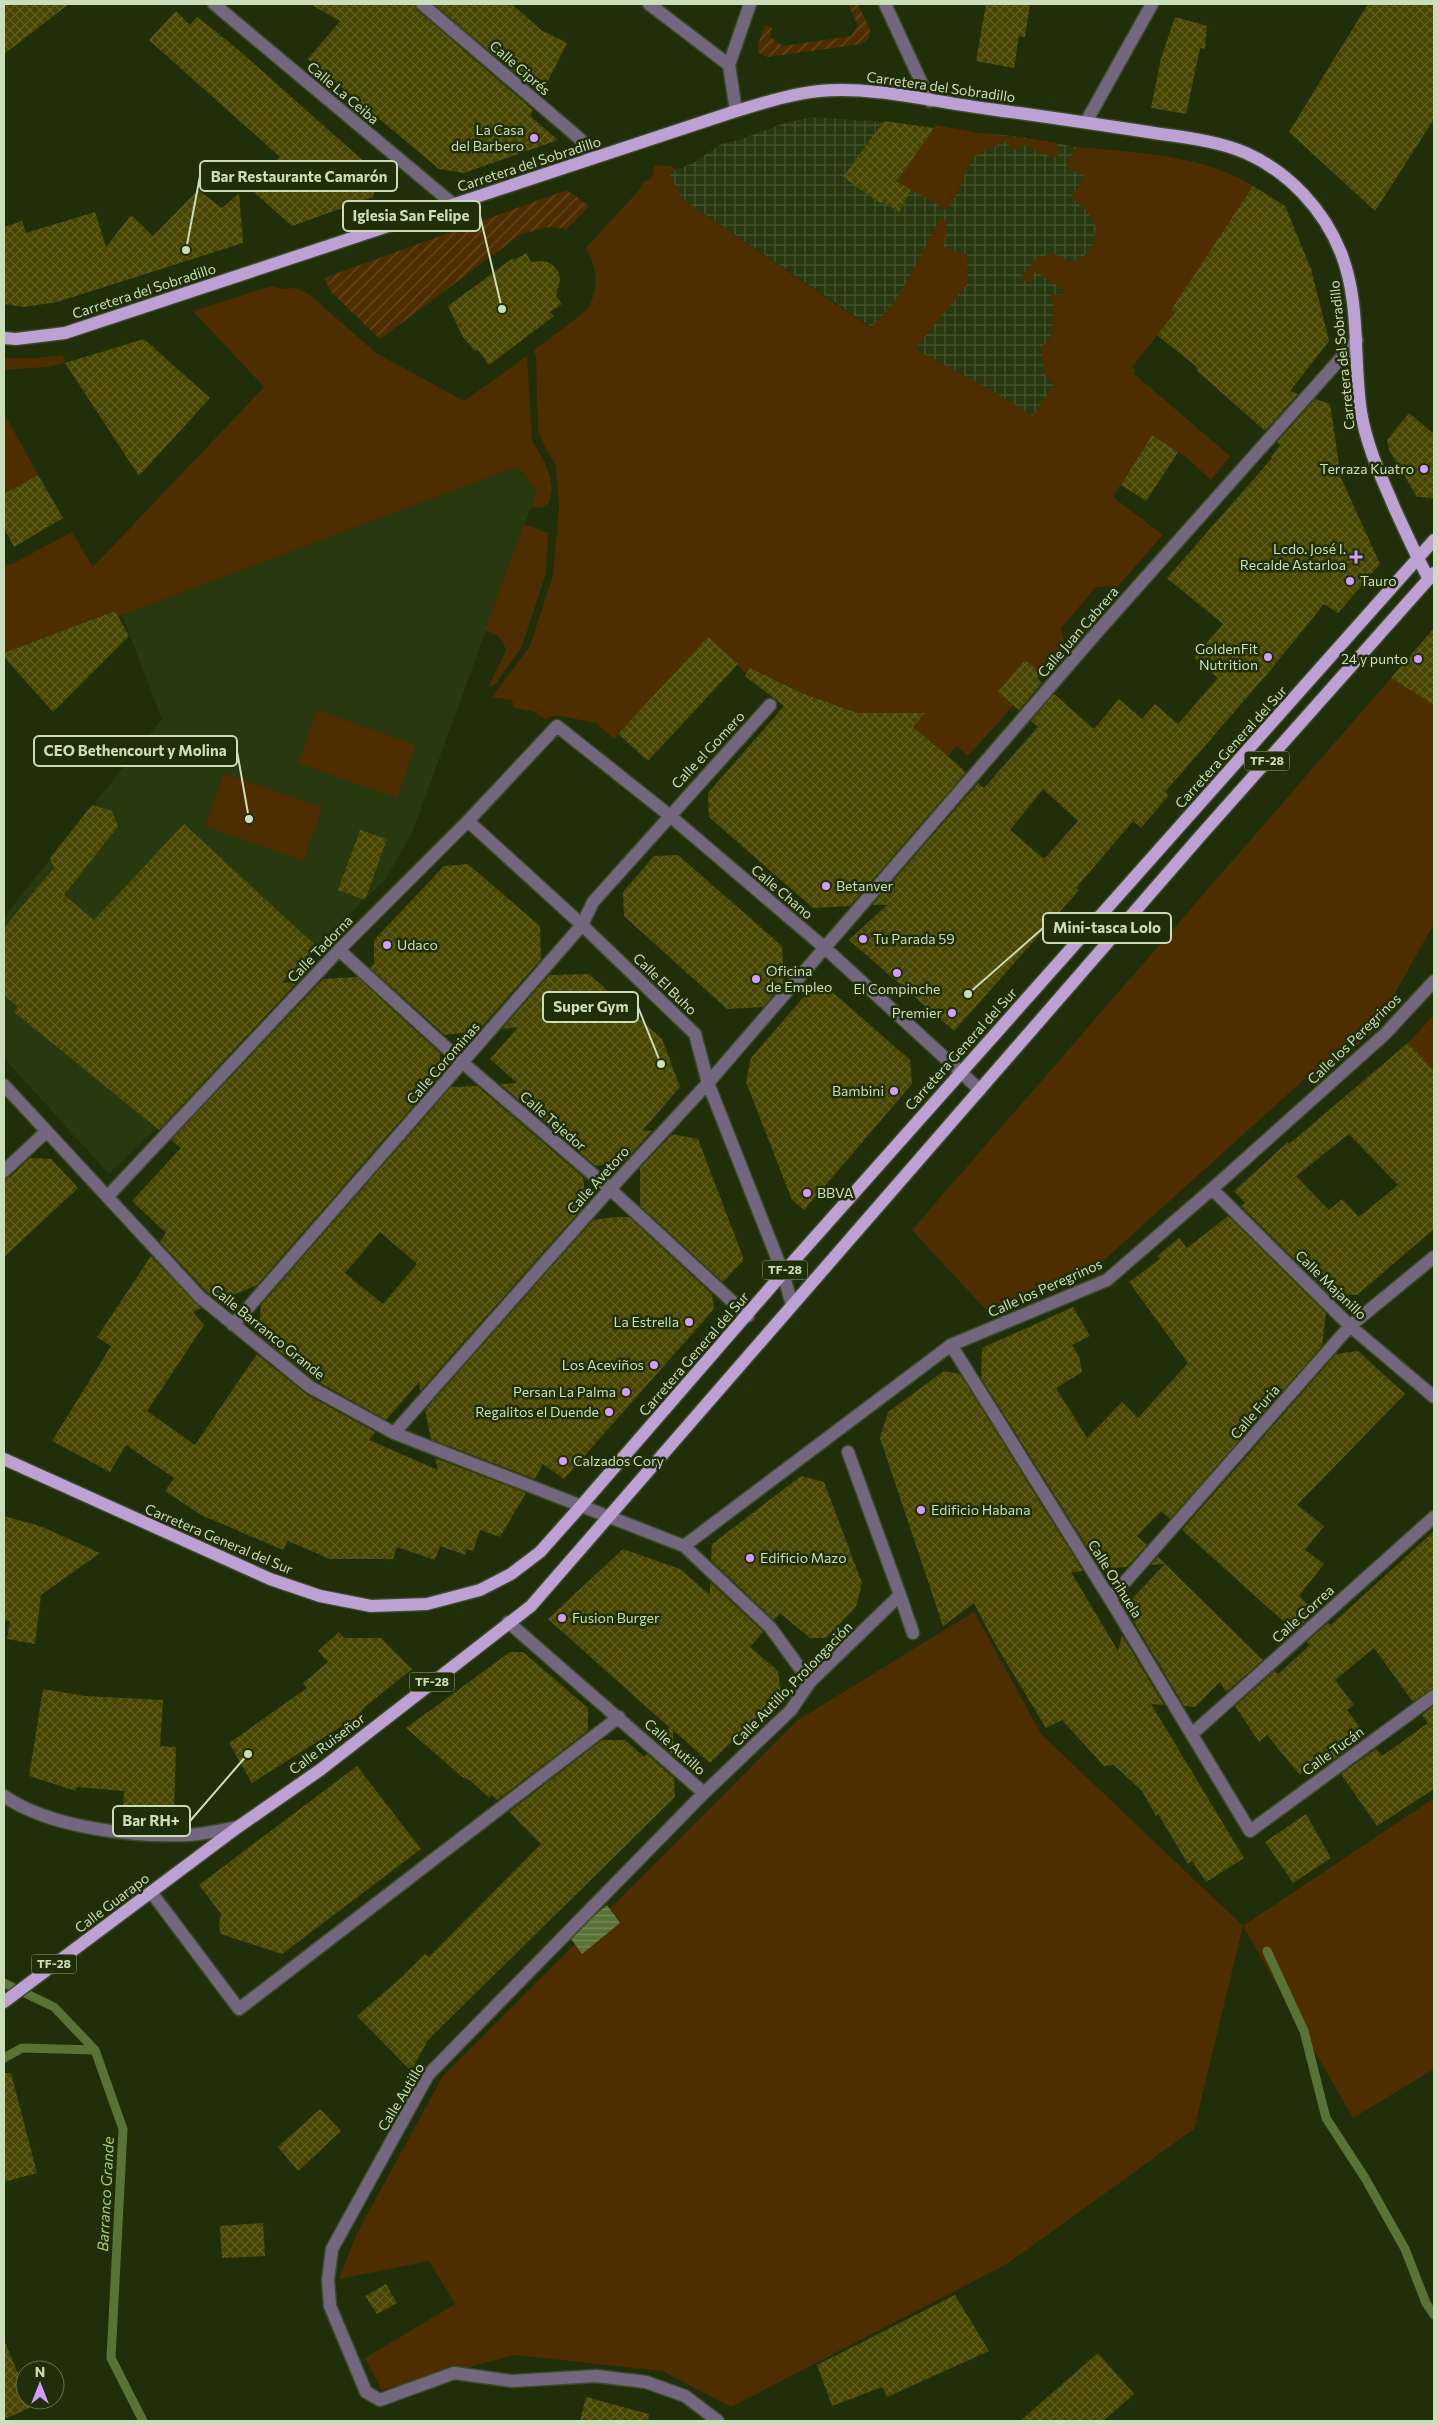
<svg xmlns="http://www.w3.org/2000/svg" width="1438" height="2425" viewBox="0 0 1438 2425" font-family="Commissioner,sans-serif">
<defs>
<pattern id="industrial-grid" width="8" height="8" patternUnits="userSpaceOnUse" patternTransform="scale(1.25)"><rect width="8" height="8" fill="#28390f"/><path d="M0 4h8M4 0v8" fill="none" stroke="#465530"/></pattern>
<pattern id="garden-furrows" width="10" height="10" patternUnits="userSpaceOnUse" patternTransform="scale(1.25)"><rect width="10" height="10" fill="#4e2d00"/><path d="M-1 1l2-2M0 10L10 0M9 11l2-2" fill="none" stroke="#664b23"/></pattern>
<pattern id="water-rules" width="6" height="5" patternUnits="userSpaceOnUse" patternTransform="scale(1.25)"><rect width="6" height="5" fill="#597336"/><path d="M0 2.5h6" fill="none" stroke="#778d5a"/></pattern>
<pattern id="building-cross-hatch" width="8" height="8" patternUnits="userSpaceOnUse" patternTransform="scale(1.25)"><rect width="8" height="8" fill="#474500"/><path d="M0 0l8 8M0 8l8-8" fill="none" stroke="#605f23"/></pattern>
</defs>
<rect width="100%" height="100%" fill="#202f0a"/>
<path fill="#28390f" d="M511 469 522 471 537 491 412 833 385 880 316 946 234 1034 157 1128 109 1174 4 1058V917L162 719 122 615Z"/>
<path fill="url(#industrial-grid)" d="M813 117 883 122 843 177 881 204 897 181 945 208 978 133 1023 137 1076 147 1145 154 1066 368 1035 438 682 199 669 173 695 162 721 144 739 140 782 124Z"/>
<path fill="#4e2d00" d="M936 125 978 133 1052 142 1058 145V158L1041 153 1025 145 1012 150 1005 141 973 157 952 204 945 209 897 181Z
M1076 147C1132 152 1206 155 1253 186L1172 309 1175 313 1132 367 1135 370 1133 373 1230 456 1211 480 1187 458 1152 435 1113 497 1163 535 1118 586 1096 587 1061 628 1065 646 1041 673 1025 661 998 692 1014 705 968 756 957 746 947 756 897 746 924 713H858L804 694 772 678 762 689 708 637 614 739 596 723 556 715 545 719 535 712 514 708 512 700 492 697 530 646 553 575 559 508 556 466 544 445 538 430 536 356 533 351 587 310C599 289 598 269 586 248L640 189 644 181 649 180 653 175 654 165 671 166 677 170 669 173 682 199 871 328 894 302 911 275 941 216 947 223 944 247 967 255 968 283 915 349 986 387 1033 416 1054 384 1044 374 1041 347 1051 338 1053 304 1051 294 1062 295 1065 291 1035 271 1031 283 1020 278 1036 259 1052 253 1071 262C1093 253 1092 250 1096 227L1086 210 1071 197 1085 176 1071 170 1067 165Z
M272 286 282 289 296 288 310 295 376 353 464 401 527 356 532 440 546 465 550 477 552 489 549 503 541 508 531 507 537 491 522 471 511 469 122 615 118 616 115 611 4 653V562L10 565 72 532 93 567 264 387 193 311Z
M63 355 65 363 46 367 4 370V358H37Z
M4 413 38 475 4 494Z
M524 524 548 533 546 573 522 646 495 685 488 687 506 651C503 638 497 635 485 630Z
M1391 678 1434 705V927L1431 929 1373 1032 1316 1081 1308 1076 1093 1270 987 1311 912 1230Z
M317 710 416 745 397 798 298 763Z
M224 773 322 808 303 861 205 826Z
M1434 1015V1071L1408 1043Z
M974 1612 1041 1734 1243 1926 1434 1798V2069L1353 2118 1243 1926 1194 2129 1007 2264 731 2407 662 2371 515 2355 382 2390 365 2358 455 2304 429 2261 339 2279 357 2233 443 2076 798 1720Z"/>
<path fill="url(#garden-furrows)" d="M848 4H858L870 29 869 38 862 44 768 57 759 53 758 44 765 25 772 28 770 37 783 46 851 36 858 26Z
M567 190 589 206 567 229 549 227 521 234 380 339 331 292 324 278Z"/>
<path fill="url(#water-rules)" d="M607 1905 620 1923 582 1954 569 1936Z"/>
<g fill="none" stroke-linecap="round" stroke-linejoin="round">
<path stroke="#597336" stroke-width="9" d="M1267 1951 1304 2031 1326 2118 1365 2178 1405 2249 1426 2303 1434 2315
M4 1983 54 2007 95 2050 123 2129 111 2358 143 2421
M4 2058 22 2048 95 2050"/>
</g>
<path fill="url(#building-cross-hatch)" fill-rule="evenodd" d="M4 4H69L4 54Z
M310 4H414L417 10 533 110 530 116 558 140 464 173 439 169 308 59 340 21Z
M434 4H512L541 30 567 43 541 95Z
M986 4H1030L1025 37 1019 36 1014 68 976 61Z
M1368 4H1434V119L1375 211 1289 132Z
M176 11 190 25 197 17 234 46 378 174 373 197 292 226 247 186 280 157 149 40Z
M1175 17 1207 26 1205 49 1200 48 1186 114 1151 108 1161 58Z
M884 121 934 128 897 181 911 190 899 212 883 202 881 204 843 177Z
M1253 186 1285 206 1311 269 1329 341 1290 391 1298 394 1265 431 1196 370 1198 368 1157 335 1175 313 1171 310Z
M198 190 222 208 239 193 243 243 57 302 24 307 4 304V227L22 221 26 233 95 212 106 247 131 215 153 236Z
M526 253 531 262 545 261 552 264 558 271 560 280 556 296 562 304 550 312 554 316 489 365 478 350 475 351 463 337 448 306 513 258 515 260Z
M144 339 210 398 139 476 65 363Z
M1315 399 1330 404 1341 478 1380 564 1338 613 1324 604 1268 673 1165 792 1169 795 1141 828 1133 821 1076 888 1079 890 954 1031 849 940 887 905H872L978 783 984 788 1038 727 1031 721 1054 694 1094 729 1119 699 1142 719 1155 704 1178 724 1192 708 1218 678 1194 658 1223 624 1167 578 1272 458 1271 457 1280 445 1277 442ZM1043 789 1078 821 1044 859 1010 830Z
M1409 413 1434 434V498L1417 497 1389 450 1387 440Z
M1152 435 1178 452 1146 501 1121 485Z
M38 475 63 518 14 547 4 528V494Z
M115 611 129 636 53 712 4 657V653Z
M1434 628V705L1391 678Z
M708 637 738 664 648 761 618 734Z
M1025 660 1041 673 1037 678 1042 683 1019 710 998 692Z
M750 668 804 694 858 713H925L913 727 966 772 850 906 813 908 709 817 708 793 784 706 745 676Z
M92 805 112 811 118 826 64 895 94 920 184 824 316 946 282 983 298 981 159 1130 14 1012 18 1007 4 995V928L54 868 50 858Z
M360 830 387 839 365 900 338 890Z
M678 855 782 946 784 983 763 1007 727 1009 624 916 623 892 654 856Z
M468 864 540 926 541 959 478 1031 445 1035 370 968 374 964V940L444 866Z
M589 974 662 1039 680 1087 643 1130 652 1131 626 1160 596 1166 500 1084 517 1083 490 1059 518 1027 502 1029 549 975Z
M357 977 440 1053V1075L257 1285 218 1301 206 1291 160 1242 166 1233 132 1201 181 1148 171 1140 323 979Z
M831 991 910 1060 912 1084 804 1210 792 1200 746 1082 751 1058 807 993Z
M1408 1043 1434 1071V1229L1357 1295 1329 1294 1241 1206 1245 1203 1234 1191 1288 1142 1289 1144ZM1349 1134 1398 1185 1359 1217 1342 1199 1329 1210 1296 1176Z
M477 1086 583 1177 586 1204 420 1391 419 1382 386 1420 315 1380 267 1341 268 1339 259 1330 261 1305 451 1087ZM380 1232 417 1264 383 1304 345 1273Z
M672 1134 698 1139 744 1260 723 1282 640 1206V1168Z
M30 1158 51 1159 78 1188 4 1257V1179L10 1177Z
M1228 1216 1326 1313 1322 1346 1170 1519 1161 1511 1137 1536 1147 1545 1127 1567 1101 1569 981 1378 982 1348 1073 1307 1090 1336 1072 1345 1079 1356 1082 1372 1056 1388 1087 1438 1122 1402 1138 1418 1188 1363 1129 1282 1160 1259 1157 1256 1179 1238 1187 1248Z
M615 1217H629L712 1294 714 1309 564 1479 543 1464 535 1479 431 1439 425 1410 593 1220Z
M151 1256 201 1308 193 1312 204 1325 147 1411 195 1445 257 1354 306 1394 375 1432 369 1440 438 1470 435 1458 526 1493 500 1537 480 1530 473 1551 467 1549 465 1555 440 1546 435 1560 397 1547 393 1559H330L288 1541 283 1550 201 1515 165 1491 174 1478 126 1445 110 1472 52 1441 111 1346 97 1337Z
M1358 1351 1405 1394 1297 1505 1324 1526 1305 1550 1324 1564 1299 1596 1316 1612 1294 1631 1182 1530 1336 1354Z
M944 1371 960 1374 1083 1571 1071 1572 1118 1651 1122 1635 1164 1705 1151 1704 1244 1858 1206 1882 1192 1861 1188 1864 1158 1814 1156 1816 1142 1791 1114 1765 1104 1766 1062 1720 1046 1728 993 1640 974 1603 943 1626 880 1438 888 1412Z
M801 1476 824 1482 862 1583 856 1607 826 1638H810L780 1613 774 1620 711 1560 712 1544Z
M4 1516 40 1526 100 1553 41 1595 35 1644 7 1639 10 1621 4 1620Z
M1434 1531V1688L1413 1702 1374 1648 1335 1680 1354 1705 1347 1710 1366 1736 1332 1761 1328 1754 1300 1775 1267 1735 1259 1742 1235 1706 1274 1671 1278 1674 1310 1645 1307 1642 1328 1623 1331 1625Z
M623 1549 680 1569 710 1595V1582L763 1632 750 1647 778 1671 781 1693 710 1763 673 1730V1755L658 1742 670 1728 548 1619Z
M1158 1557 1263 1660 1226 1692 1220 1682 1195 1707 1184 1706 1128 1612 1131 1600 1165 1564 1150 1565Z
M339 1632 344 1638H381L412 1669 366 1706 356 1717 252 1783 229 1743 307 1688 303 1683 328 1662 318 1651Z
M510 1652H523L588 1708V1731L497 1800 492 1795 489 1798 471 1781 462 1777 406 1728Z
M43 1689 85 1696 163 1700 160 1746 176 1747 174 1812 123 1814 124 1791 76 1787V1791L29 1776Z
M1434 1706V1789L1377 1826 1341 1774 1376 1749 1382 1756 1428 1723 1422 1715Z
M602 1740H625L644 1757 647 1754 674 1778 675 1797 428 2040 411 2071 357 2016 403 1976 425 1954 429 1957 541 1844 509 1812Z
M357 1766 421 1849 282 1954 221 1934 219 1926 221 1914 199 1885Z
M1306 1814 1331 1858 1293 1883 1265 1842Z
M4 2073H11L37 2173 4 2182Z
M320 2109 341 2131 298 2171 278 2147Z
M263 2223 265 2256 222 2258 220 2226Z
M386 2284 397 2303 377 2314 365 2296Z
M955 2295 989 2351 887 2397 882 2387 832 2406 817 2365Z
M4 2340 25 2390V2400H29L32 2407 4 2419Z
M1098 2353 1134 2394 1103 2421H1020Z
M586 2397 649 2414 648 2421H580Z"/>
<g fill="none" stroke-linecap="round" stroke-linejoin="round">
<g stroke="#3b4b26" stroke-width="15">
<path id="minor" d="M214 4 453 204
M422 4 579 138 586 146 591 159
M649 4 729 65
M885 4 930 101
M736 111 729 65 750 4
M1086 122 1152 4
M468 821 582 925 695 1034 708 1083 783 1273 792 1305
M339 950 463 1063 610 1189 748 1316
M4 1085 200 1297 310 1387 394 1433 684 1546 770 1627 810 1682
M4 1171 46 1132
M1212 1189 1350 1326 1434 1397
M108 1196 339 950 468 821 557 726 669 815 825 948 980 1090
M233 1325 582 925 593 902 770 705
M951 1345 1110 1599 1250 1831 1434 1696
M394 1433 610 1189 708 1083 1099 630 1357 340
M684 1546 951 1345 1107 1280 1212 1189 1385 1034 1434 981
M900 1595 913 1633
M1110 1599 1350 1326 1434 1257
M508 1622 704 1793
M1192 1734 1434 1517
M4 1796C50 1828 133 1837 189 1835 205 1834 222 1830 238 1827
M151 1892 239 2009 619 1717
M718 2421 685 2396 646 2382 596 2376 512 2381 454 2373 380 2400 366 2392 330 2306 328 2280 332 2249 428 2075 704 1793 791 1710 810 1682 900 1595 848 1452"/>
</g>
<g stroke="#3b4b26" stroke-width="15">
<path id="major" d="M4 338 16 339 65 333 736 111C763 103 791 94 819 91 876 86 933 102 989 109 1042 116 1095 124 1148 132 1180 137 1216 140 1246 153 1289 172 1324 210 1341 253 1361 304 1353 359 1361 412 1367 447 1380 474 1394 507 1405 531 1416 556 1429 579
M4 1459 270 1579 320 1596 371 1606 427 1604 480 1590 511 1574 540 1552 581 1506 783 1273 1434 540
M4 2002 238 1827 320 1770 531 1606 1202 834 1434 573"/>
</g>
<use href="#minor" stroke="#73667f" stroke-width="12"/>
<use href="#major" stroke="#bda1d5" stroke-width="12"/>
</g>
<g fill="#d29dfd" stroke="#202f0a" stroke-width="2">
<circle cx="534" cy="138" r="5"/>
<circle cx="1424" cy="469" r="5"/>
<path d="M1353.5 549.5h5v5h5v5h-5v5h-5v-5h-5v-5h5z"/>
<circle cx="1350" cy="581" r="5"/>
<circle cx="1268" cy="657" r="5"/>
<circle cx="1418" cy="659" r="5"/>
<circle cx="826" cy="886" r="5"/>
<circle cx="863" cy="939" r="5"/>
<circle cx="387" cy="945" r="5"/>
<circle cx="897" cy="973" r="5"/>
<circle cx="756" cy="979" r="5"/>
<circle cx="952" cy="1013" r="5"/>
<circle cx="894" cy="1091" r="5"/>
<circle cx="807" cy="1193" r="5"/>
<circle cx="689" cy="1322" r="5"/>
<circle cx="654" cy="1365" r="5"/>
<circle cx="626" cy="1392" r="5"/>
<circle cx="609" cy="1412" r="5"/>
<circle cx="563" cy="1461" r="5"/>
<circle cx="921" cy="1510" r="5"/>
<circle cx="750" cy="1558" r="5"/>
<circle cx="562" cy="1618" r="5"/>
</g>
<g text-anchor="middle" stroke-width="5" stroke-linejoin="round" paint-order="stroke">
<g fill="#202f0a" stroke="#98a984" stroke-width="1">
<rect x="1244.5" y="751.5" width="45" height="19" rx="4"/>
<rect x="762.5" y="1260.5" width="45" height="19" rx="4"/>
<rect x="409.5" y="1672.5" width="45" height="19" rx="4"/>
<rect x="31.5" y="1954.5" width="45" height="19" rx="4"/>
</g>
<g font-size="12" font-weight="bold" fill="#cbddb9">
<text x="1267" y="765">TF-28</text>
<text x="785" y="1274">TF-28</text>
<text x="432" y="1686">TF-28</text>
<text x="54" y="1968">TF-28</text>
</g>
<g font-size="14" fill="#cbddb9" stroke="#202f0a">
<text transform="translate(520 68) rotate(41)" y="5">Calle Ciprés</text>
<text transform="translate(941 87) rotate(8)" y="5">Carretera del Sobradillo</text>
<text transform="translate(343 93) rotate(40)" y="5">Calle La Ceiba</text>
<text transform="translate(529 164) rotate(-18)" y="5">Carretera del Sobradillo</text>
<text transform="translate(144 291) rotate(-18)" y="5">Carretera del Sobradillo</text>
<text transform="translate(1342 355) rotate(-96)" y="5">Carretera del Sobradillo</text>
<text transform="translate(1078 632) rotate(-49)" y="5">Calle Juan Cabrera</text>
<text transform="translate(1231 747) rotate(-48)" y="5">Carretera General del Sur</text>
<text transform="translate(708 750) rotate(-47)" y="5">Calle el Gomero</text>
<text transform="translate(782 892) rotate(40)" y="5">Calle Chano</text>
<text transform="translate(320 949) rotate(-46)" y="5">Calle Tadorna</text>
<text transform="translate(665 984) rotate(44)" y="5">Calle El Buho</text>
<text transform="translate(1354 1039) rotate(-44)" y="5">Calle los Peregrinos</text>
<text transform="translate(961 1049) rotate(-48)" y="5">Carretera General del Sur</text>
<text transform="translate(443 1063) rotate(-49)" y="5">Calle Corominas</text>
<text transform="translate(553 1121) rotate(41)" y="5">Calle Tejedor</text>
<text transform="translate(598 1180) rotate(-48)" y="5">Calle Avetoro</text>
<text transform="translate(1331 1285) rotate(44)" y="5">Calle Majanillo</text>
<text transform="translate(1045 1288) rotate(-24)" y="5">Calle los Peregrinos</text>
<text transform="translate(268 1332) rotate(39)" y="5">Calle Barranco Grande</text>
<text transform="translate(694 1354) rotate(-49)" y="5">Carretera General del Sur</text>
<text transform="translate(1255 1412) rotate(-49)" y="5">Calle Furia</text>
<text transform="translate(219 1539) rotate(23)" y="5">Carretera General del Sur</text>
<text transform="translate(1115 1579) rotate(58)" y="5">Calle Orihuela</text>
<text transform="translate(1303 1614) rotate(-42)" y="5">Calle Correa</text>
<text transform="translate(792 1684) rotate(-46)" y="5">Calle Autillo, Prolongación</text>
<text transform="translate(327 1744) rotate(-37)" y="5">Calle Ruiseñor</text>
<text transform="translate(675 1747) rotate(42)" y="5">Calle Autillo</text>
<text transform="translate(1333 1751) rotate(-36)" y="5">Calle Tucán</text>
<text transform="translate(112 1903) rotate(-37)" y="5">Calle Guarapo</text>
<text transform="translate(401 2097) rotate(-59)" y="5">Calle Autillo</text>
</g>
<g font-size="14" fill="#cbddb9" stroke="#202f0a" text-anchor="end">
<text x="524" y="135">La Casa<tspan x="524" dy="16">del Barbero</tspan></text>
<text x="1414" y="474">Terraza Kuatro</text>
<text x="1346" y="554">Lcdo. José I.<tspan x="1346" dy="16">Recalde Astarloa</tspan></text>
<text x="1360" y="586" text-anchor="start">Tauro</text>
<text x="1258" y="654">GoldenFit<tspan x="1258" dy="16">Nutrition</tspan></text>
<text x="1408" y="664">24 y punto</text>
<text x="836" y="891" text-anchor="start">Betanver</text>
<text x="873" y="944" text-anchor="start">Tu Parada 59</text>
<text x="397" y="950" text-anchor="start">Udaco</text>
<text x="766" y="976" text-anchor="start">Oficina<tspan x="766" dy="16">de Empleo</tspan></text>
<text x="897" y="994" text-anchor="middle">El Compinche</text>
<text x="942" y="1018">Premier</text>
<text x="884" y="1096">Bambini</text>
<text x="817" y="1198" text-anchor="start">BBVA</text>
<text x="679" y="1327">La Estrella</text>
<text x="644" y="1370">Los Aceviños</text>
<text x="616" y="1397">Persan La Palma</text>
<text x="599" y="1417">Regalitos el Duende</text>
<text x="573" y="1466" text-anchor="start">Calzados Cory</text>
<text x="931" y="1515" text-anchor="start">Edificio Habana</text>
<text x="760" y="1563" text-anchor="start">Edificio Mazo</text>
<text x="572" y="1623" text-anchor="start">Fusion Burger</text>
</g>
<g font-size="15" font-style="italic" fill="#a7cf77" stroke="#202f0a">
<text transform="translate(106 2194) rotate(-87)" y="5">Barranco Grande</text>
</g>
</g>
<path fill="none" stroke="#cbddb9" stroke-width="2" d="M186 250L200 176M502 309L480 216M249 819L237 751M968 994L1043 928M661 1064L638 1007M248 1754L190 1821"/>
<g fill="#cbddb9" stroke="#202f0a" stroke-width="2">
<circle cx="186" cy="250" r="5"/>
<circle cx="502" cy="309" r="5"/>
<circle cx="249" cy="819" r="5"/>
<circle cx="968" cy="994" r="5"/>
<circle cx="661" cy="1064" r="5"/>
<circle cx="248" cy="1754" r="5"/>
</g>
<g fill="#202f0a" stroke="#cbddb9" stroke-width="2">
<rect x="200" y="161" width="197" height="30" rx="5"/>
<rect x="343" y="201" width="137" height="30" rx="5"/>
<rect x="34" y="736" width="203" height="30" rx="5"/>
<rect x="1043" y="913" width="128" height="30" rx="5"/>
<rect x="543" y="992" width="95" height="30" rx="5"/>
<rect x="113" y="1806" width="77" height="30" rx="5"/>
</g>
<g font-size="15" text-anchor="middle" font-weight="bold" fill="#cbddb9">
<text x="299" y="182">Bar Restaurante Camarón</text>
<text x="411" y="221">Iglesia San Felipe</text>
<text x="135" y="756">CEO Bethencourt y Molina</text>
<text x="1107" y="933">Mini-tasca Lolo</text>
<text x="591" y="1012">Super Gym</text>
<text x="151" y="1826">Bar RH+</text>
</g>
<rect width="1438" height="2425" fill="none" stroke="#cbddb9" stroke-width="10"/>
<g transform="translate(40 2385)"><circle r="24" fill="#202f0a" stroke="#647550"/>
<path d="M0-4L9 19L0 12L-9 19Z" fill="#d29dfd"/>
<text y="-8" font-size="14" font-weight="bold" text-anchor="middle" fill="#cbddb9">N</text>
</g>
</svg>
